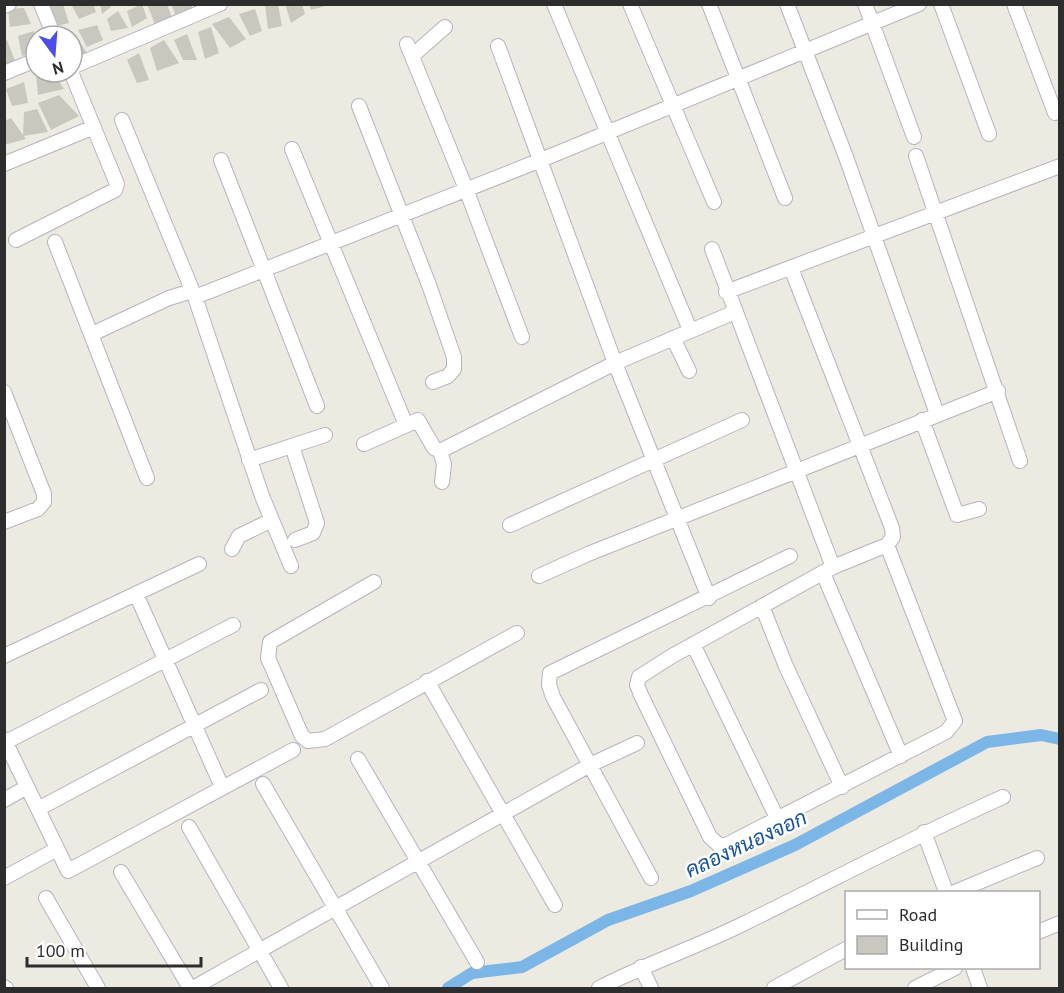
<svg xmlns="http://www.w3.org/2000/svg" width="1064" height="993" viewBox="0 0 1064 993" font-family="'PT Sans',Sarabun,sans-serif">
<rect width="100%" height="100%" fill="#edeae1"/>
<g fill="none" stroke-linecap="round" stroke-linejoin="round">
<path stroke="#7bb6e7" stroke-width="12" d="M448 988 472 973 522 967 608 920 691 891 795 845 987 742 1041 735 1060 739"/>
</g>
<path fill="#c9c8bf" d="M48 4H63L69 23 57 26Z
M71 4H93L96 12 79 19Z
M100 4H111V7L102 14Z
M142 4 147 18 132 27 127 11Z
M147 4H167L173 20 156 27Z
M171 4H191L193 10 176 16Z
M278 4 282 26 268 29 265 5Z
M285 4H302L305 14 291 23Z
M309 4H329V5L311 10Z
M24 8 31 24 10 27 8 9Z
M255 9 262 31 250 36 239 14Z
M118 11 128 28 111 31 107 19Z
M229 17 246 39 230 48 212 24Z
M97 25 103 40 87 47 78 30Z
M211 27 219 53 205 59 198 32Z
M34 31 36 51 22 56 18 36Z
M187 34 197 60H183L174 40Z
M72 35H75L87 53 72 55Z
M7 40 16 63 4 66V41Z
M164 40 179 63 157 71 150 48Z
M139 53 149 80 137 83 127 60Z
M42 72H53L64 89 38 95 36 75Z
M24 82 28 103 12 106 6 89Z
M59 95 79 116 51 130 38 103Z
M37 109 48 132 23 136 24 112Z
M11 118 26 139 4 145V121Z"/>
<g fill="none" stroke-linecap="round" stroke-linejoin="round">
<g stroke="#b4b4bf" stroke-width="16">
<path id="minor" d="M41 4 54 36
M554 4 690 330
M630 4 714 202
M709 4 785 198
M787 4 846 157 937 414
M865 4 914 137
M941 4 989 134
M1014 4 1055 113
M4 6 9 4
M407 44 466 189 522 337
M498 46 615 363 709 598
M412 56 445 27
M72 67 220 4
M4 73 36 60
M359 106 429 285 454 357V369L448 376 433 382
M122 120 195 297 262 496 291 566
M292 149 406 425
M916 156 1020 461
M221 160 317 406
M4 164 94 127
M16 240 115 190 117 184 71 72
M55 242 147 478
M712 249 833 567 887 545 955 721 946 732 726 845H719L710 837 641 695 637 685 639 677 672 656 833 567
M791 268 892 528 893 537 887 545
M726 292 1060 166
M195 297 541 160 919 4
M92 334 169 298 192 291
M673 338 689 371
M4 392 44 494V502L38 509 4 522
M922 420 957 515 979 509
M364 444 418 420 434 448 440 451 615 363 735 312
M292 446 317 523 313 533 295 540
M440 451 444 464 442 482
M249 460 325 435
M510 525 742 420
M232 549 239 536 272 520
M823 573 901 756
M539 576 588 554 998 391
M374 582 270 642 268 658 302 736 308 741 325 739 517 633
M136 594 222 787
M762 606 785 664 842 787
M693 644 778 820
M4 656 199 564
M427 681 555 905
M4 739 68 871 293 750
M4 743 233 625
M358 759 477 962
M263 784 382 988
M4 800 27 787
M38 809 261 690
M189 827 281 988
M924 832 946 892
M121 872 190 988
M4 878 57 849
M651 878 553 697 549 685 550 673 790 556
M955 892 1037 858
M46 898 98 988
M1038 932 1060 923
M641 967 651 988
M973 968 980 988
M4 987 6 988
M193 988 590 765 637 743
M599 988C646 964 697 947 745 923 831 881 915 836 1003 797
M774 988 846 949
M915 988 955 968"/>
</g>
<use href="#minor" stroke="#fff" stroke-width="14"/>
</g>
<g text-anchor="middle" stroke-width="5" stroke-linejoin="round" paint-order="stroke">
<g font-size="21" font-style="italic" fill="#175297" stroke="#fff">
<text transform="translate(746 844) rotate(-25)" y="7">คลองหนองจอก</text>
</g>
</g>
<rect width="1064" height="993" fill="none" stroke="#2d2d2d" stroke-width="12"/>
<rect x="845" y="891" width="195" height="78" fill="#ffffff" stroke="#ababab" stroke-width="1.5"/>
<rect x="857" y="910" width="30" height="9" fill="#ffffff" stroke="#ababab" stroke-width="1.5"/>
<text x="899" y="921" font-size="18" fill="#2d2d2d">Road</text>
<rect x="857" y="936" width="30" height="18" fill="#c9c8bf" stroke="#ababab" stroke-width="1.5"/>
<text x="899" y="951" font-size="18" fill="#2d2d2d">Building</text>
<g transform="translate(54 54) rotate(164)"><circle r="28" fill="#ffffff" stroke="#ababab" stroke-width="1.5"/>
<path d="M0-4.5L10 22L0 15L-10 22Z" fill="#4d4dee"/>
<text y="-9" font-size="16" font-weight="bold" text-anchor="middle" fill="#2d2d2d">N</text>
</g>
<path d="M27 957v9h174v-9" fill="none" stroke="#2d2d2d" stroke-width="3"/>
<text x="36" y="957" font-size="18" fill="#2d2d2d" stroke="#ffffff" stroke-width="4.5" paint-order="stroke">100 m</text>
</svg>
